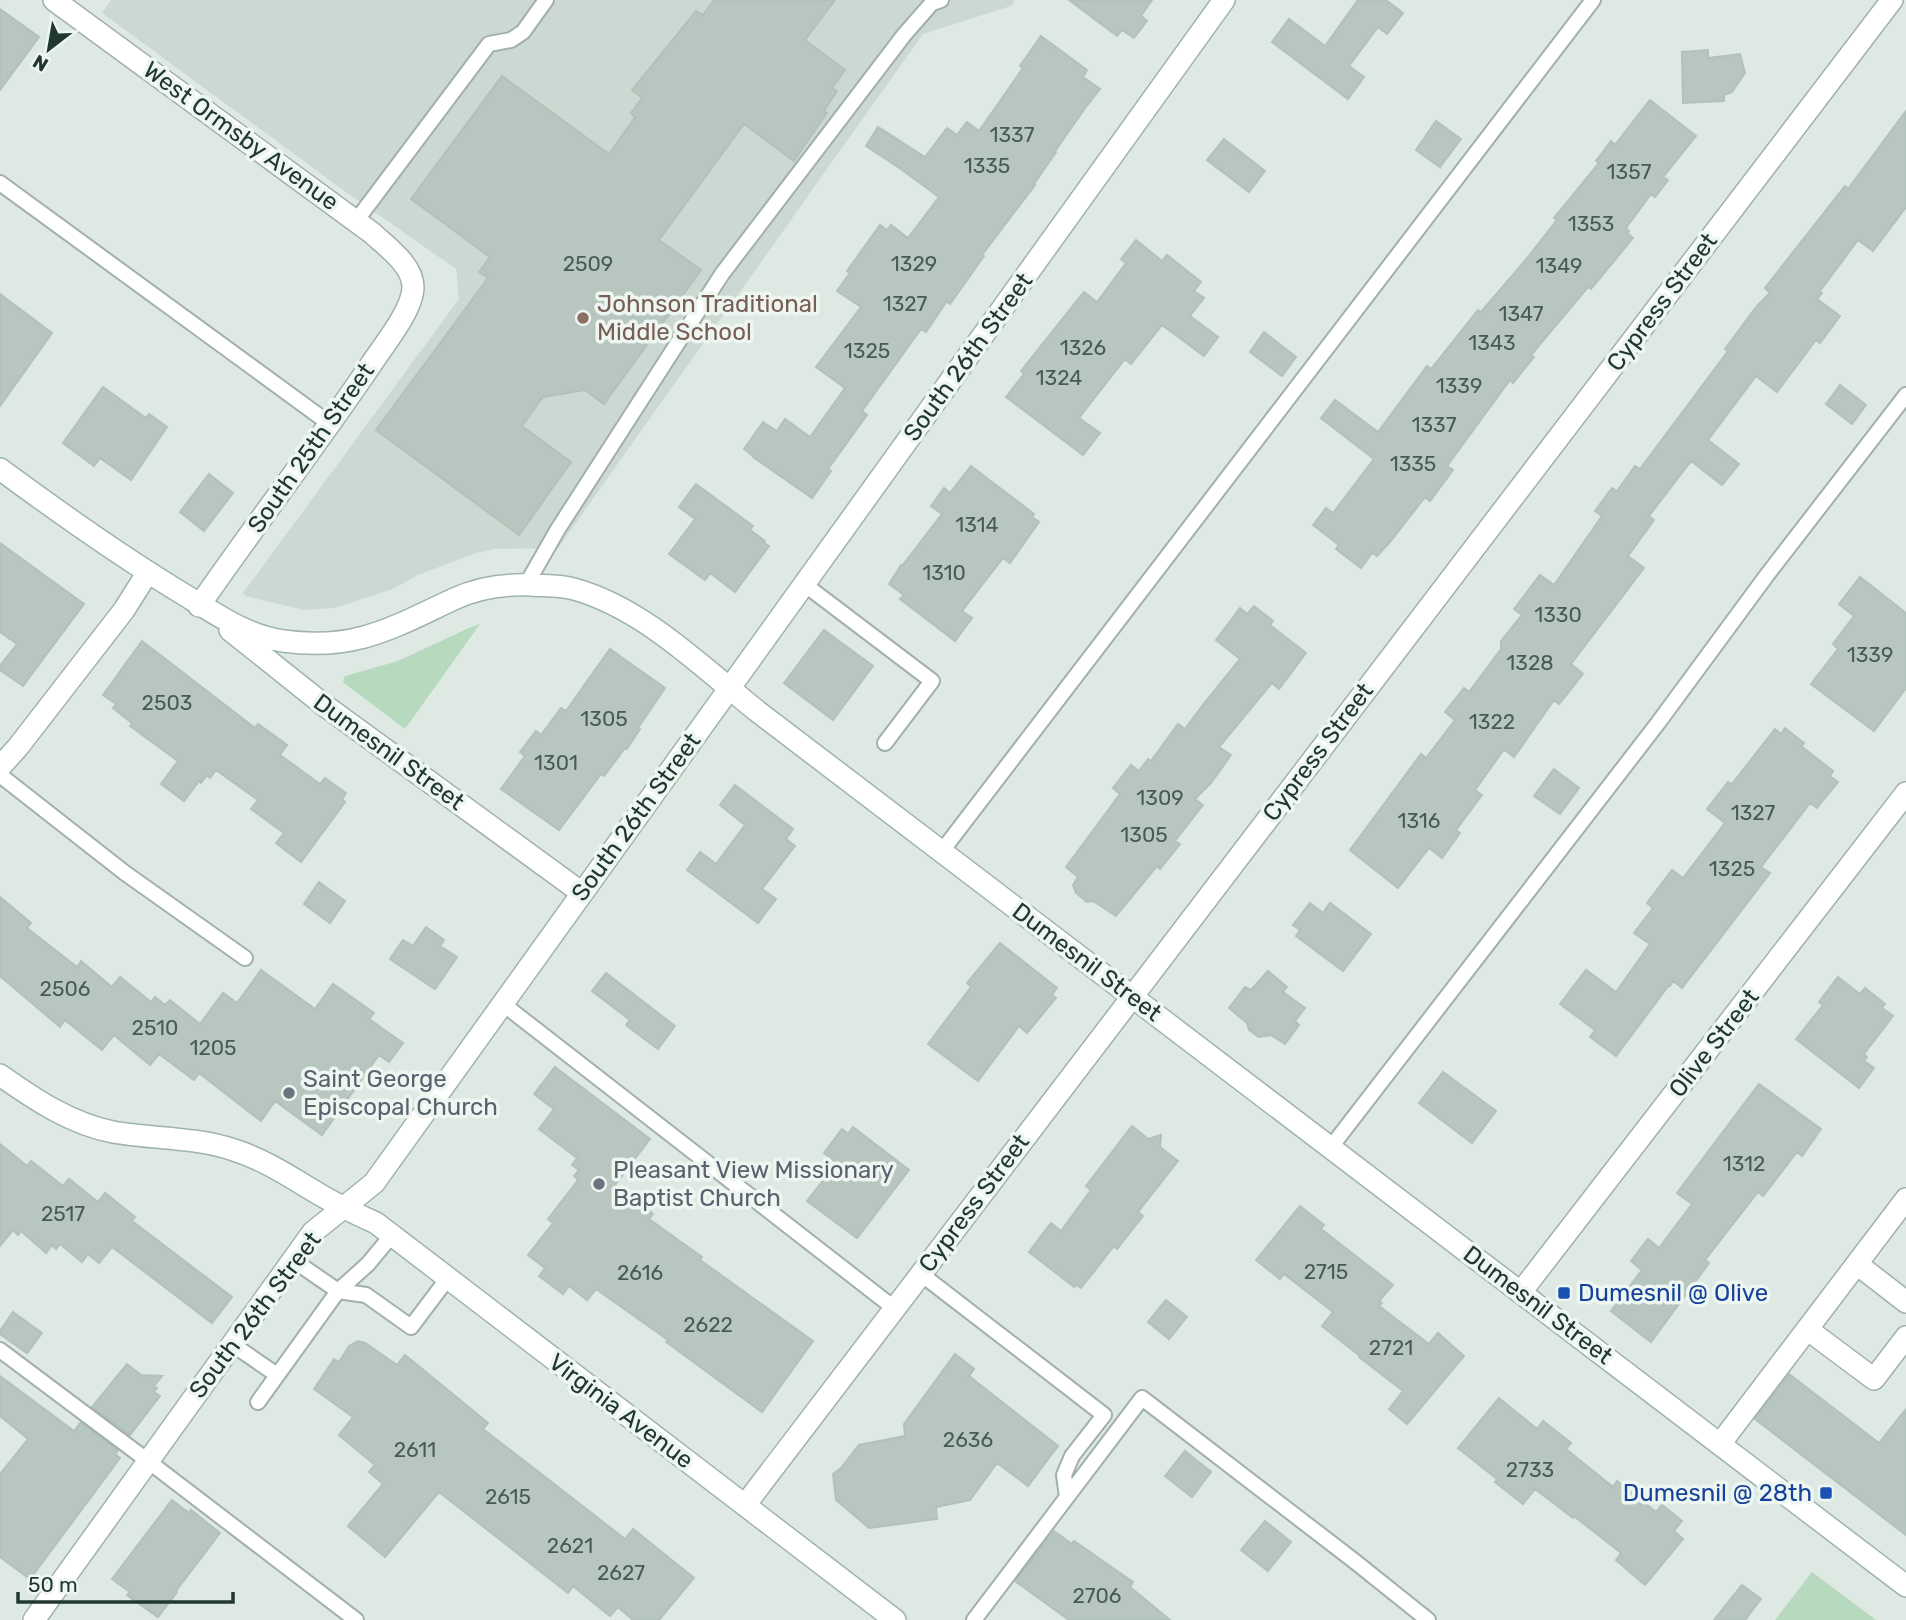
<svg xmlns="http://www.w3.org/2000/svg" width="1906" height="1620" viewBox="0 0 1906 1620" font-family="Rubik,sans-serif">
<rect width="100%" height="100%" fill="#dee9e3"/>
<path fill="#ccd9d2" d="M111 0H1015L1011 6 923 34 558 548 495 549 476 553 418 575 393 589 335 608 304 610 246 596 243 593 459 299 456 269 339 187 102 13Z"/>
<path fill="#b7dabe" d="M480 624 405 729 344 683 343 680 345 676 398 661 471 627Z
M1812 1572 1876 1620H1775Z"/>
<path fill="#b7c6bf" stroke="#b1c2ba" stroke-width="2" d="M714 0H835L805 40 845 70 832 88 837 91 824 111 827 113 794 161 744 124 659 240 701 270 604 404 585 390 543 397 522 426 571 462 519 535 376 430 488 278 479 272 490 257 411 199 502 76 609 154 635 117 631 113 642 98 632 90 696 11 703 15Z
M1069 0H1152L1141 16 1147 21 1134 38 1122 30 1117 36Z
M1358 0H1386L1403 13 1387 34 1378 27 1349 66 1364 77 1348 99 1272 42 1289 19 1325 46Z
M0 9 39 37 0 90Z
M1041 36 1087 70 1083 77 1100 89 1086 107 1055 151 1056 152 1034 184 1035 185 982 255 984 256 950 304 947 301 926 332 921 329 862 411 867 415 828 469 831 471 812 498 753 457V456L744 449 763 422 777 431 785 419 810 437 845 388 816 367 861 307 837 291 850 273 847 271 880 225 887 230 891 225 908 238 939 197 898 167 866 146 878 127 925 157 947 128 957 135 967 122 979 131 1023 68 1020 66Z
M1708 50V58L1740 54 1745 73 1732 92 1724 95V101L1683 103 1682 52Z
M1650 100 1696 136 1663 177 1668 180 1655 197 1651 194 1626 228 1629 231 1627 233 1633 238 1591 289 1588 287 1531 355 1534 357 1513 383 1510 380 1447 466 1453 470 1430 501 1425 497 1390 542 1377 556 1372 553 1361 568 1336 549 1339 545 1313 525 1326 508 1333 513 1374 459 1321 418 1335 400 1378 432 1427 366 1431 369 1478 310 1481 312 1524 262 1557 220 1554 218 1599 163 1596 161 1611 141 1615 145Z
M1906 111V207L1873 251 1858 240 1820 291 1822 293 1817 299 1840 316 1820 343 1816 340 1777 392 1756 376 1708 440 1739 464 1722 485 1691 461 1649 516 1654 520 1628 556 1644 568 1571 664 1583 674 1559 704 1554 700 1514 757 1505 750 1502 752 1475 790 1482 795 1456 830 1460 833 1442 858 1429 848 1398 888 1350 850 1421 754 1426 758 1455 720 1445 712 1464 688 1469 692 1501 649V641L1522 615 1514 609 1540 575 1554 585 1602 516 1595 511 1612 488 1617 491 1635 466 1640 469 1728 351 1725 349 1757 306 1770 293 1765 288 1845 186 1848 189Z
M1436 121 1461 139 1440 167 1416 150Z
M1224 139 1265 171 1249 192 1207 160Z
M1136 240 1162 261 1167 255 1201 282 1194 291 1204 298 1190 316 1218 337 1204 356 1162 325 1131 364 1125 359 1079 418 1100 433 1083 455 1006 397 1024 374 1021 371 1084 292 1097 302 1126 263 1121 259Z
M0 294 52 333 0 406Z
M1264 332 1296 357 1282 376 1250 352Z
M1840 385 1866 405 1852 424 1826 404Z
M103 387 146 418 149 414 167 427 131 480 100 458 94 466 63 443Z
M971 466 1034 514 1032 517 1039 522 1010 563 1003 558 962 611 972 618 955 641 900 599 904 595 889 584 901 565 902 566 942 514 931 506 944 488 950 493Z
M209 474 233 493 204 531 180 512Z
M696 484 753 526 750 530 765 541 764 543 769 546 735 592 710 573 705 580 669 554 695 519 679 507Z
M0 543 84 604 23 686 0 670V666L17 644 0 632Z
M1860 577 1906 613V688L1874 731 1811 684 1838 649 1833 644 1854 616 1839 604Z
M1254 606 1273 621 1270 625 1306 653 1279 689 1272 683 1219 747 1231 755 1211 783 1195 799 1203 805 1175 841 1180 844 1160 869 1157 866 1116 916 1093 901 1087 902 1076 893 1073 885 1078 877 1066 867 1120 794 1113 788 1131 765 1139 771 1148 759 1151 761 1178 724 1185 729 1202 706 1240 659 1216 640 1240 608 1247 614Z
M824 630 873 666 833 720 784 683Z
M142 641 255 728 258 724 287 745 280 755 320 784 325 778 346 793 342 799 345 802 301 862 276 843 284 833 251 809 258 800 216 770 210 778 207 775 201 783 199 781 184 801 161 784 178 761 130 726 132 723 113 708 116 704 103 695Z
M610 649 665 688 638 728 640 729 627 749 625 748 604 776 601 774 559 830 501 789 525 756 520 752 536 731 541 735 561 708 566 711Z
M1785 728 1804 743 1801 746 1833 771 1830 776 1838 782 1817 808 1810 803 1761 867 1770 873 1682 988 1673 981 1670 986 1669 985 1616 1056 1590 1037 1595 1030 1560 1004 1586 970 1616 992 1650 944 1634 933 1653 908 1647 903 1672 870 1683 878 1725 823 1707 809 1728 782 1732 784 1775 729 1781 734Z
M1554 769 1579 788 1560 814 1534 796Z
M735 785 793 829 786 839 795 846 762 889 776 899 758 923 687 870 700 852 716 864 745 825 720 805Z
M319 882 345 901 330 923 304 904Z
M0 897 31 923 27 928 77 967 81 961 112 987 120 977 151 1002 155 997 165 1005 170 1000 200 1024 223 993 237 1003 261 970 315 1009 333 984 374 1013 369 1019 403 1043 389 1062 379 1055 322 1135 275 1101 261 1121 199 1073 194 1080 159 1054 150 1065 114 1035 102 1050 65 1020 60 1027 0 976Z
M1310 903 1323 913 1330 903 1371 934 1343 971 1296 936 1300 930 1293 925Z
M426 927 444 940 440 946 457 957 435 989 390 959 403 940 413 946Z
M1000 943 1057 988 1052 995 1056 998 1027 1033 1019 1026 978 1081 928 1044 971 987 967 983Z
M1268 971 1287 987 1283 992 1305 1008 1295 1021 1299 1025 1285 1044 1271 1035 1259 1037 1249 1030 1247 1023 1229 1008 1245 987 1251 990Z
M606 973 675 1026 658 1049 626 1025 630 1020 592 991Z
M1838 977 1860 994 1865 988 1885 1004 1882 1008 1893 1016 1864 1054 1867 1057 1864 1061 1874 1068 1859 1088 1796 1039 1823 1005 1819 1002Z
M555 1067 650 1139 615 1185 653 1214 649 1219 702 1257 700 1260 813 1341 762 1412 666 1342 668 1340 596 1289 587 1300 569 1286 563 1294 539 1276 545 1268 528 1255 553 1223 548 1219 578 1180 574 1176 579 1170 572 1165 577 1158 539 1129 554 1109 534 1094Z
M1443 1072 1496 1111 1472 1143 1419 1103Z
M1759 1084 1821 1129 1802 1156 1797 1152 1763 1196 1758 1192 1705 1260 1709 1263 1651 1342 1611 1311 1642 1270 1631 1261 1648 1239 1659 1248 1692 1204 1677 1193Z
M1132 1126 1148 1139 1161 1135 1160 1147 1178 1161 1138 1212 1143 1216 1117 1249 1114 1246 1081 1288 1076 1285 1074 1287 1029 1252 1051 1223 1061 1231 1091 1190 1086 1186Z
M853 1127 909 1170 857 1238 807 1201 837 1163 824 1153 842 1129 848 1134Z
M0 1144 27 1166 31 1161 63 1186 69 1179 98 1202 105 1193 135 1217 132 1221 232 1297 212 1323 112 1247 99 1263 88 1254 82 1262 60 1244 56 1249 52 1245 46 1253 21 1231 18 1235 13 1230 0 1246Z
M1300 1206 1324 1225 1321 1229 1393 1285 1379 1301 1382 1303 1379 1306 1429 1344 1438 1333 1464 1356 1407 1424 1389 1409 1403 1391 1359 1357 1360 1356 1322 1326 1333 1312 1284 1274 1280 1279 1256 1260Z
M1166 1300 1187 1317 1169 1339 1148 1322Z
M13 1312 42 1333 27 1353 0 1334V1331Z
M358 1341 365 1343 397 1365 405 1355 488 1423 483 1429 625 1539 633 1529 694 1578 659 1620H633L618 1607 610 1616 573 1586 568 1593 439 1492 385 1557 348 1526 383 1484 369 1472 375 1465 339 1435 353 1417 314 1389 334 1359 339 1362 349 1346Z
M955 1354 974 1369 969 1376 1058 1446 1028 1486 997 1463 970 1500 936 1507 937 1519 869 1528 836 1500 833 1474 841 1468 859 1445 905 1436 904 1424Z
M127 1364 141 1375 162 1376 154 1386 157 1388 154 1392 160 1396 130 1435 92 1407Z
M1789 1374 1879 1443 1906 1409V1535L1755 1419Z
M0 1376 74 1431 81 1422 118 1450 115 1454 120 1458 30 1579 0 1557V1474L28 1439 0 1416Z
M1499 1398 1537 1429 1543 1421 1571 1443 1566 1449 1613 1487 1617 1481 1656 1512 1662 1505 1682 1521 1674 1531 1683 1539 1645 1585 1616 1560 1621 1553 1574 1516 1573 1518 1535 1489 1523 1504 1495 1482 1497 1479 1458 1448Z
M1185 1451 1211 1472 1192 1497 1165 1476Z
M172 1500 189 1513 191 1510 220 1533 176 1591 177 1592 158 1617 127 1595 130 1592 112 1579Z
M1265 1521 1291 1542 1268 1571 1241 1550Z
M1054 1531 1072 1544 1074 1541 1133 1582 1130 1587 1170 1620H1069L1015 1581Z
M1742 1585 1761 1599 1745 1620H1714Z"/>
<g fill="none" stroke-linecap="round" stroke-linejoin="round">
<g stroke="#a1b0a9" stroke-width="18">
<path id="lane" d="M0 183 330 424
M356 221 489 44 511 40 523 32 546 0
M804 584 932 681 885 743
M526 585 558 529 722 274 904 35 932 3 941 0
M0 775 125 873 245 958
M942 851 1593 0
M503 1004 894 1308
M1331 1147 1658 723 1767 575 1906 395
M293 1260 338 1291 366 1295 411 1327 448 1278
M921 1274 1104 1415 1072 1456 1064 1475 1067 1497
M232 1344 277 1375
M0 1350 148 1461 356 1620
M258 1402 338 1291 368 1264 392 1235
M974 1620 1142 1398 1353 1560 1428 1620"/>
</g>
<g stroke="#a1b0a9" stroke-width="24">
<path id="street" d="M54 0 372 233C387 247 413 265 413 287 413 310 383 346 370 366 315 447 255 525 199 606
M324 705 582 893
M0 767 18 747 124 610 148 572
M1857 1264 1906 1302
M1521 1292 1906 793
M1807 1329 1874 1379 1906 1337
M1720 1444 1906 1199
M745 1505 1892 0"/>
</g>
<g stroke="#9eb4aa" stroke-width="24">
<path id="secondary" d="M0 469C61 514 123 558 188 597 217 615 248 636 283 641 355 651 392 628 454 599 477 588 506 584 531 585 545 586 560 585 574 589 643 608 702 667 757 711L1906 1586
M230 630 324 705
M0 1075C34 1099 71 1124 113 1132 153 1139 195 1137 234 1150 266 1160 295 1180 324 1197 340 1206 358 1215 376 1223L895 1620
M34 1620 313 1232 374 1183 1224 0"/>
</g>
<use href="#lane" stroke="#fff" stroke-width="14"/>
<use href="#street" stroke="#fff" stroke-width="21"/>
<use href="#secondary" stroke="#fff" stroke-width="21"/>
</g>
<circle fill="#8d6e63" stroke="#eef6f1" stroke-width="2.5" cx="583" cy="318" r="7"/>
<g fill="#6b7280" stroke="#eef6f1" stroke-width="2.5">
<circle cx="289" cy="1093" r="7"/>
<circle cx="599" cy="1184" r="7"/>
</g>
<g fill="#1a4fb4" stroke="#eef6f1" stroke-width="2.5">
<rect x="1557" y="1286" width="14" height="14" rx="3.5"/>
<rect x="1819" y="1486" width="14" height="14" rx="3.5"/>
</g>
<g text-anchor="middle" stroke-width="7" stroke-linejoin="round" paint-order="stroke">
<g font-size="21" fill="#465c53">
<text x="1012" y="142">1337</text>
<text x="987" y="173">1335</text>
<text x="1629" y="179">1357</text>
<text x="1591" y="231">1353</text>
<text x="588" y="271">2509</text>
<text x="914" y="271">1329</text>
<text x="1559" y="273">1349</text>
<text x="905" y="311">1327</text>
<text x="1521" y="321">1347</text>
<text x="1492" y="350">1343</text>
<text x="1083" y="355">1326</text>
<text x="867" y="358">1325</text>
<text x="1059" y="385">1324</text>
<text x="1459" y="393">1339</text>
<text x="1434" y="432">1337</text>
<text x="1413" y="471">1335</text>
<text x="977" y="532">1314</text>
<text x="944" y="580">1310</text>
<text x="1558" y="622">1330</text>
<text x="1870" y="662">1339</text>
<text x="1530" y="670">1328</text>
<text x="167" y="710">2503</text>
<text x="604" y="726">1305</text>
<text x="1492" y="729">1322</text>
<text x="556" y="770">1301</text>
<text x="1160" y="805">1309</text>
<text x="1753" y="820">1327</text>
<text x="1419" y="828">1316</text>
<text x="1144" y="842">1305</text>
<text x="1732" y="876">1325</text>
<text x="65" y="996">2506</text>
<text x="155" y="1035">2510</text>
<text x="213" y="1055">1205</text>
<text x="1744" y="1171">1312</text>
<text x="63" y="1221">2517</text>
<text x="1326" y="1279">2715</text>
<text x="640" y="1280">2616</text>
<text x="708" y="1332">2622</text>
<text x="1391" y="1355">2721</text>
<text x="968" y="1447">2636</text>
<text x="415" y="1457">2611</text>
<text x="1530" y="1477">2733</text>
<text x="508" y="1504">2615</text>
<text x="570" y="1553">2621</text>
<text x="621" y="1580">2627</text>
<text x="1097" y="1603">2706</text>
</g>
<g font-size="24" fill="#20382f" stroke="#eef6f1">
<text transform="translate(241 136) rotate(36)" y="8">West Ormsby Avenue</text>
<text transform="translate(1662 302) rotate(-53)" y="8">Cypress Street</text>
<text transform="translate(968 357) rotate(-54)" y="8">South 26th Street</text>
<text transform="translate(311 448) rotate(-55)" y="8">South 25th Street</text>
<text transform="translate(389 752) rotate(36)" y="8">Dumesnil Street</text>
<text transform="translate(1318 752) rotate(-53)" y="8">Cypress Street</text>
<text transform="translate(636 817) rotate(-54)" y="8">South 26th Street</text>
<text transform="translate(1087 962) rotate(37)" y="8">Dumesnil Street</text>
<text transform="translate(1714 1043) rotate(-52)" y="8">Olive Street</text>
<text transform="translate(974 1203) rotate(-53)" y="8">Cypress Street</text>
<text transform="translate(1538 1305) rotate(37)" y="8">Dumesnil Street</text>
<text transform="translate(255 1315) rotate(-53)" y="8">South 26th Street</text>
<text transform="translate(621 1411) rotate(37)" y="8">Virginia Avenue</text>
</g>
<g font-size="24" fill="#785e54" stroke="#eef6f1" text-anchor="start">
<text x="597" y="312">Johnson Traditional<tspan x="597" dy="28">Middle School</tspan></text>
</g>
<g font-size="24" fill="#5b616d" stroke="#eef6f1" text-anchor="start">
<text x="303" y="1087">Saint George<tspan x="303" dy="28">Episcopal Church</tspan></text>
<text x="613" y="1178">Pleasant View Missionary<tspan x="613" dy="28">Baptist Church</tspan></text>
</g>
<g font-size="24" fill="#164399" stroke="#eef6f1" text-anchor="start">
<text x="1578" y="1301">Dumesnil @ Olive</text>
<text x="1812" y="1501" text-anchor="end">Dumesnil @ 28th</text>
</g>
</g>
<g transform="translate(49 49) rotate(211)" stroke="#eef6f1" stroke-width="5" paint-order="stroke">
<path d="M0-5L12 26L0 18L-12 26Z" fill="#20382f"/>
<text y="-10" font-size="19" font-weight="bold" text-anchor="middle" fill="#20382f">N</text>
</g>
<path d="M18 1592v10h215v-10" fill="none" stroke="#20382f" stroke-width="3.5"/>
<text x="28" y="1592" font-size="21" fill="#20382f" stroke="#eef6f1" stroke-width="5" paint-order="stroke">50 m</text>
</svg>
